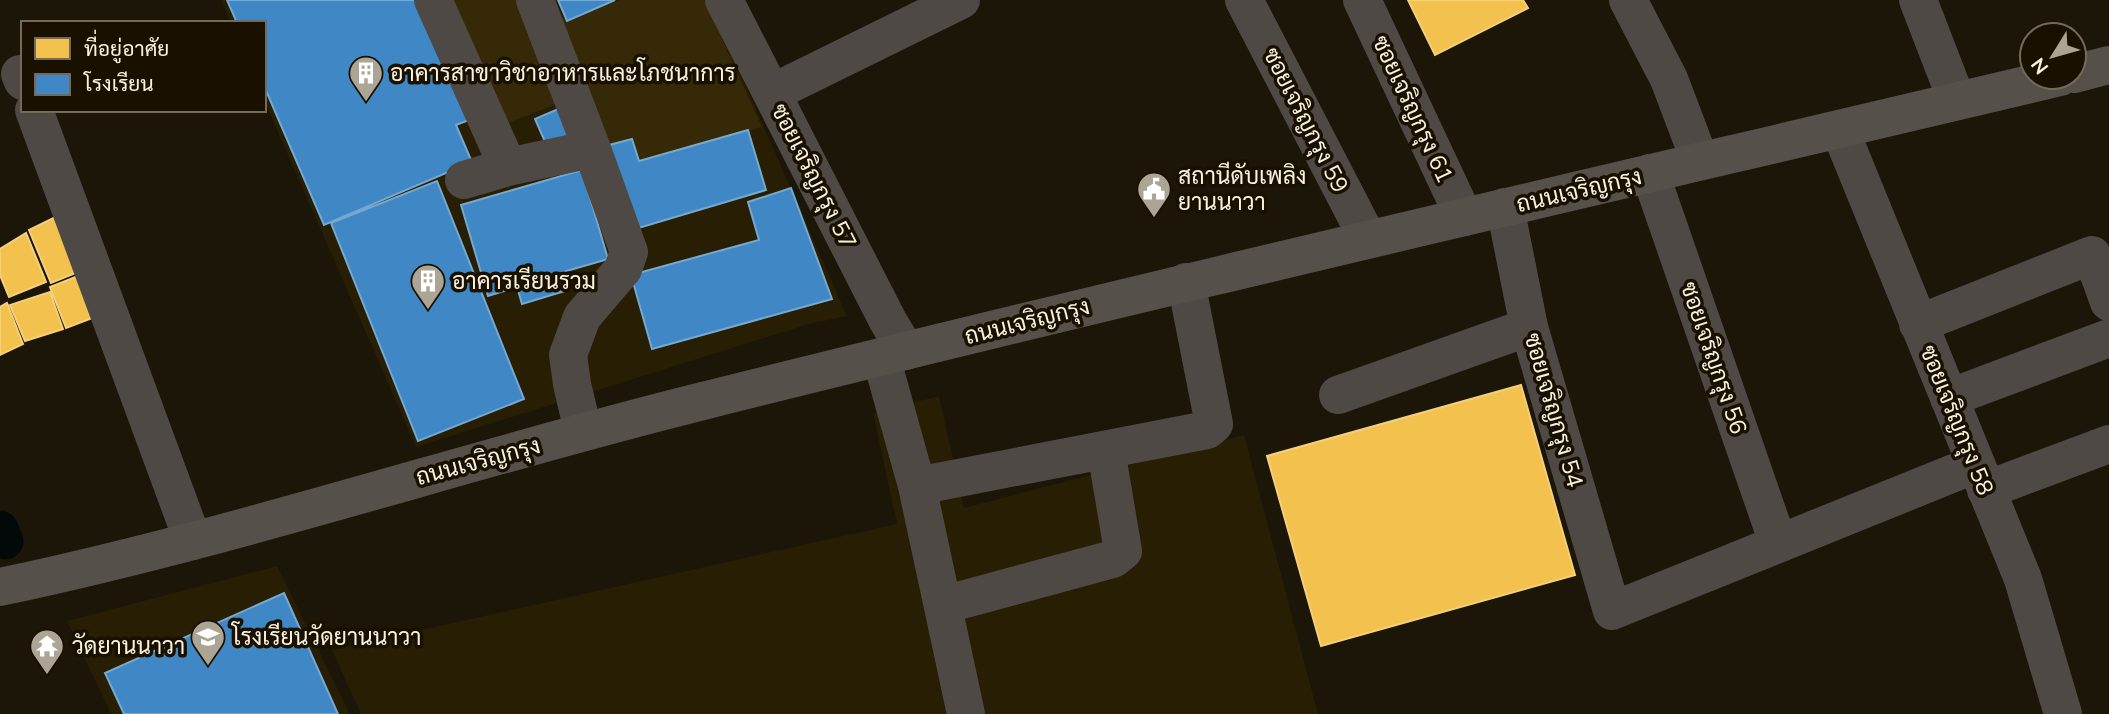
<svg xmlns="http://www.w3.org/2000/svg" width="2109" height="714" viewBox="0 0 2109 714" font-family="'Nunito Sans',Sarabun,sans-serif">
<rect width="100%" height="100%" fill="#1c1608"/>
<path fill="#281e04" d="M221 0H708L847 316 809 324 416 447 264 100V23H231Z
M939 396 964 508 1244 435 1318 714H361L332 650 897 524 873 413Z
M277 566 350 714H111L67 621Z"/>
<path fill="#352908" d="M441 0H526L567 100 498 127Z
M620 0H704L762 127 639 161 612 172 552 22Z"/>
<path fill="#f2c14e" stroke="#f4d07a" stroke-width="2" d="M1408 0H1523L1528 8 1435 55Z
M68 211 88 268 51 283 29 230Z
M26 233 46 282 9 297 0 275V249Z
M83 274 103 314 66 328 50 287Z
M50 292 63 329 25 341 10 305Z
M7 303 23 344 0 355V307Z
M1521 385 1575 575 1321 646 1267 456Z"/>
<path fill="#3f88c5" stroke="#77a8cd" stroke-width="2" d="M227 0H417L469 120 456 125 472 162 324 225 264 86V23H237Z
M558 0H615L567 21Z
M565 106 579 137 549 151 535 119Z
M748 130 766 190 635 229 609 145 632 139 639 161Z
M582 170 608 259 563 272 568 290 522 304 517 287 488 296 461 205Z
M437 181 524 399 418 441 331 223Z
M791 188 832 299 652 349 631 275 759 240 748 202Z
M284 593 338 714H124L105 673Z"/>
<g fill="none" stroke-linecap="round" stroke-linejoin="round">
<path stroke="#030909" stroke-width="37" d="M0 529 5 541"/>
<path stroke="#4e4945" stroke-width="38" d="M433 0 508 167
M535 0 592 149 629 252 623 269 582 317 568 355 572 384 583 431
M724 0 888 321 906 351
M1244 0 1368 239
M1362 0 1464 217
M1628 0 1669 79 1700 161
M1918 0 1957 101
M20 74 23 81
M772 93 961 0
M34 110 193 541
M1840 130 2023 579 2063 714
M1650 173 1778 543
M464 180 508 167 592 149
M1505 207 1529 327 1612 611 1976 464
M1918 324 2092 255 2109 302
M881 357 917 486 966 714
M1338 395 1529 327
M1949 398 2109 338
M917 486 1207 430 1214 424 1186 282
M1986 490 2109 444
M943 605 1113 559 1123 551 1106 450"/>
<path stroke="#56504a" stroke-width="38" d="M2074 74 2109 65
M0 587C233 538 460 462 691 404 1146 290 1603 185 2060 77"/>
</g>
<defs>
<g id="building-pin" transform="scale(1.75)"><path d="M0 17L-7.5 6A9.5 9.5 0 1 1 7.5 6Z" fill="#aca595" stroke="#191000"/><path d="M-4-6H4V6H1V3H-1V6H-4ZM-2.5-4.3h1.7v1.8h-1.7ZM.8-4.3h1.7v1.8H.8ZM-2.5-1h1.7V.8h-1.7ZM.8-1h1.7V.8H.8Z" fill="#fff"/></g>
<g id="civic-pin" transform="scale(1.75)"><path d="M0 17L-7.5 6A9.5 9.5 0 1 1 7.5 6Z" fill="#aca595" stroke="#191000"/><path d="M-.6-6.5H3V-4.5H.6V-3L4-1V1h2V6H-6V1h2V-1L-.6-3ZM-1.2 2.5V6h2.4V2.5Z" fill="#fff"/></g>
<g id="school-pin" transform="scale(1.75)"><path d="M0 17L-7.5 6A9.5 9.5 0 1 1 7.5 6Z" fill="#aca595" stroke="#191000"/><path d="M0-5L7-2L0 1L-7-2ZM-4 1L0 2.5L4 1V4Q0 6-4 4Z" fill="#fff"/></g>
<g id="temple-pin" transform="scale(1.75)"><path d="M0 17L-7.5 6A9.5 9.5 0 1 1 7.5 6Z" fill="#aca595" stroke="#191000"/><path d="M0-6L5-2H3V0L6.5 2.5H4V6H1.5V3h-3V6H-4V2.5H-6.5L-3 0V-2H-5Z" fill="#fff"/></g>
</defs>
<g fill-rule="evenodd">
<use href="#building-pin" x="366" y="73"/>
<use href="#civic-pin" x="1154" y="189"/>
<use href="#building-pin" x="428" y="281"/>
<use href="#school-pin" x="208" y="637"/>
<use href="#temple-pin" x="47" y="646"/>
</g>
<g text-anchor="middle" stroke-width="7" stroke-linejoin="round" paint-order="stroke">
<g font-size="23" fill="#f9f2e1" stroke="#191000" text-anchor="start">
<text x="390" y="81">อาคารสาขาวิชาอาหารและโภชนาการ</text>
<text x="1178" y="184">สถานีดับเพลิง<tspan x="1178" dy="26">ยานนาวา</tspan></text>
<text x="452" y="289">อาคารเรียนรวม</text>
<text x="232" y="645">โรงเรียนวัดยานนาวา</text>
<text x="72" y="654">วัดยานนาวา</text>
</g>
<g font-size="23" fill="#f9f2e1" stroke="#191000">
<text transform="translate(1413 109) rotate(65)" y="8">ซอยเจริญกรุง 61</text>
<text transform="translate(1306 120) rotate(63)" y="8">ซอยเจริญกรุง 59</text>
<text transform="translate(814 176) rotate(63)" y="8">ซอยเจริญกรุง 57</text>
<text transform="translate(1579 190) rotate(-13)" y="8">ถนนเจริญกรุง</text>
<text transform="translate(1027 321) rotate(-14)" y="8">ถนนเจริญกรุง</text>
<text transform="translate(1714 358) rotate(71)" y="8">ซอยเจริญกรุง 56</text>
<text transform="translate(1554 410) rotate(74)" y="8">ซอยเจริญกรุง 54</text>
<text transform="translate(1957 420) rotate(68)" y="8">ซอยเจริญกรุง 58</text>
<text transform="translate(478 461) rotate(-15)" y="8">ถนนเจริญกรุง</text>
</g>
</g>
<rect x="21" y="21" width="245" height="91" fill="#191000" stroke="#736a5a" stroke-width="2"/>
<rect x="35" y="38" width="35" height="21" fill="#f2c14e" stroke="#736a5a" stroke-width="2"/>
<text x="84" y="56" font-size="21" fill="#f9f2e1">ที่อยู่อาศัย</text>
<rect x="35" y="74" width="35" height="21" fill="#3f88c5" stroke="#736a5a" stroke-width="2"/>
<text x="84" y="91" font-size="21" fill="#f9f2e1">โรงเรียน</text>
<g transform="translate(2053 56) rotate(233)"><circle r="33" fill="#191000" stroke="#736a5a" stroke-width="2"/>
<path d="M0-5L12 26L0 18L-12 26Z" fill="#aca595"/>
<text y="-10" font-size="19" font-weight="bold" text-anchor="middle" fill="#f9f2e1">N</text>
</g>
</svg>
